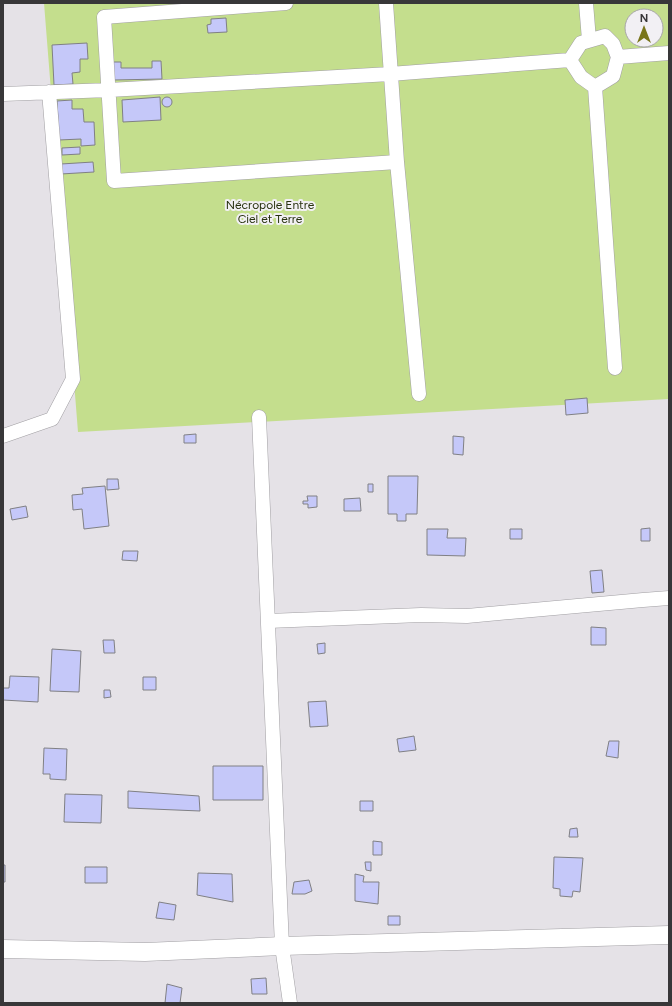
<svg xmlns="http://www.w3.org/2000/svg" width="672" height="1006" viewBox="0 0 672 1006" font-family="Figtree,sans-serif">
<rect width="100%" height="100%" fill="#e5e2e7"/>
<path fill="#c4de8d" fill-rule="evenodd" d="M44 3H669V399L78 432ZM632 16H656V40H632Z"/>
<path fill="#c5c8f9" stroke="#808084" d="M226 18 227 32 208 33 207 25 211 24V19Z
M87 43 88 59H80V72L72 73 73 84 54 85 52 45Z
M152 61H161L162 79 113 80V62H121V68H152Z
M160 97 161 120 123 122 122 100Z
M162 102a5 5 0 1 1 10 0a5 5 0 1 1-10 0Z
M72 100V109H83L84 122H94L95 145 81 146V139L59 140 57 101Z
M80 147V154L62 155V148Z
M93 162 94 172 61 174V164Z
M587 398 588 413 566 415 565 400Z
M196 434V443H184V435Z
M453 436 464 437 463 455 453 454Z
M388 476H418L417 514H406V521H397V514H388Z
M107 479H118L119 489 107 490Z
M368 484H373V492H368Z
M105 486 109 526 84 529 82 509 73 510 72 495 83 494 82 488Z
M307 496H317V507L308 508V504H303V501H308Z
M360 498 361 511H344V499Z
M26 506 28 517 12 520 10 509Z
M650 528V541H641V529Z
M427 529H448L447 538H466L465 556 427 555Z
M510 529H522V539H510Z
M123 551H138L137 561 122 560Z
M602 570 604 592 592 593 590 571Z
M591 627 606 628V645H591Z
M103 640H114L115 653H104Z
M325 643V653L318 654 317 644Z
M52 649 81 651 79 692 50 691Z
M10 676 39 677 38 702 3 700V688H9Z
M143 677H156V690H143Z
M104 690H110L111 697 104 698Z
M326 701 328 726 310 727 308 702Z
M414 736 416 750 399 752 397 739Z
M609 741H619L618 758 606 756Z
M44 748 67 749 66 780 50 779V774H43Z
M213 766H263V800H213Z
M128 791 199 796 200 811 128 808Z
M65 794 102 795 101 823 64 822Z
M360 801H373V811H360Z
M577 828 578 837H569L570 829Z
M373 841 382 842V855H373Z
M554 857 583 858 580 892 573 891 572 897 560 896V889L553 888Z
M365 862H371V871L366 870Z
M3 865H5V882H3Z
M85 867H107V883H85Z
M198 873 232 874 233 902 197 895Z
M355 874 364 876 363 882H379L378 904 355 901Z
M309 880 312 891 305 894H292L294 882Z
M159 902 176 905 174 920 156 918Z
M388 916H400V925H388Z
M266 978 267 994H252L251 979Z
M167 984 182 988 180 1003H165Z"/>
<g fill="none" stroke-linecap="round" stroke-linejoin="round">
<g stroke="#a19fa3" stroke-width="15">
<path id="minor" d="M286 3 104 17 114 181 397 162
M386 3 397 162 419 394
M586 3 589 40
M605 36 613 44 618 57 613 76 595 87 581 77 570 60 581 43Z
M618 57 669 53
M595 87 615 368
M3 94 109 90 390 74 570 60
M259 417 282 946 290 1003
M3 436 52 419 73 379 49 92
M268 621 421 615 467 616 643 600 669 598"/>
</g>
<g stroke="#a19fa3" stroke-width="19">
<path id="tertiary" d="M3 949 145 952 282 946 669 935"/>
</g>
<use href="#minor" stroke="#fff" stroke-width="14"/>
<use href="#tertiary" stroke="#fff" stroke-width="18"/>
</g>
<g text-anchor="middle" stroke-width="4" stroke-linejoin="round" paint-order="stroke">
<g font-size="12" fill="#28320f" stroke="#f2f0f4">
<text x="270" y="209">Nécropole Entre<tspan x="270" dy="14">Ciel et Terre</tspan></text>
</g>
</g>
<rect width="672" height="1006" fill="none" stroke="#383739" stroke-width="8"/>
<g transform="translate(644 28)"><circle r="19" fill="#f2f0f4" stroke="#a8a6a9"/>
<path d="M0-3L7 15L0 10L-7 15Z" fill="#79751a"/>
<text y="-6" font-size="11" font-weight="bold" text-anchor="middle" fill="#383739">N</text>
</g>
</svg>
